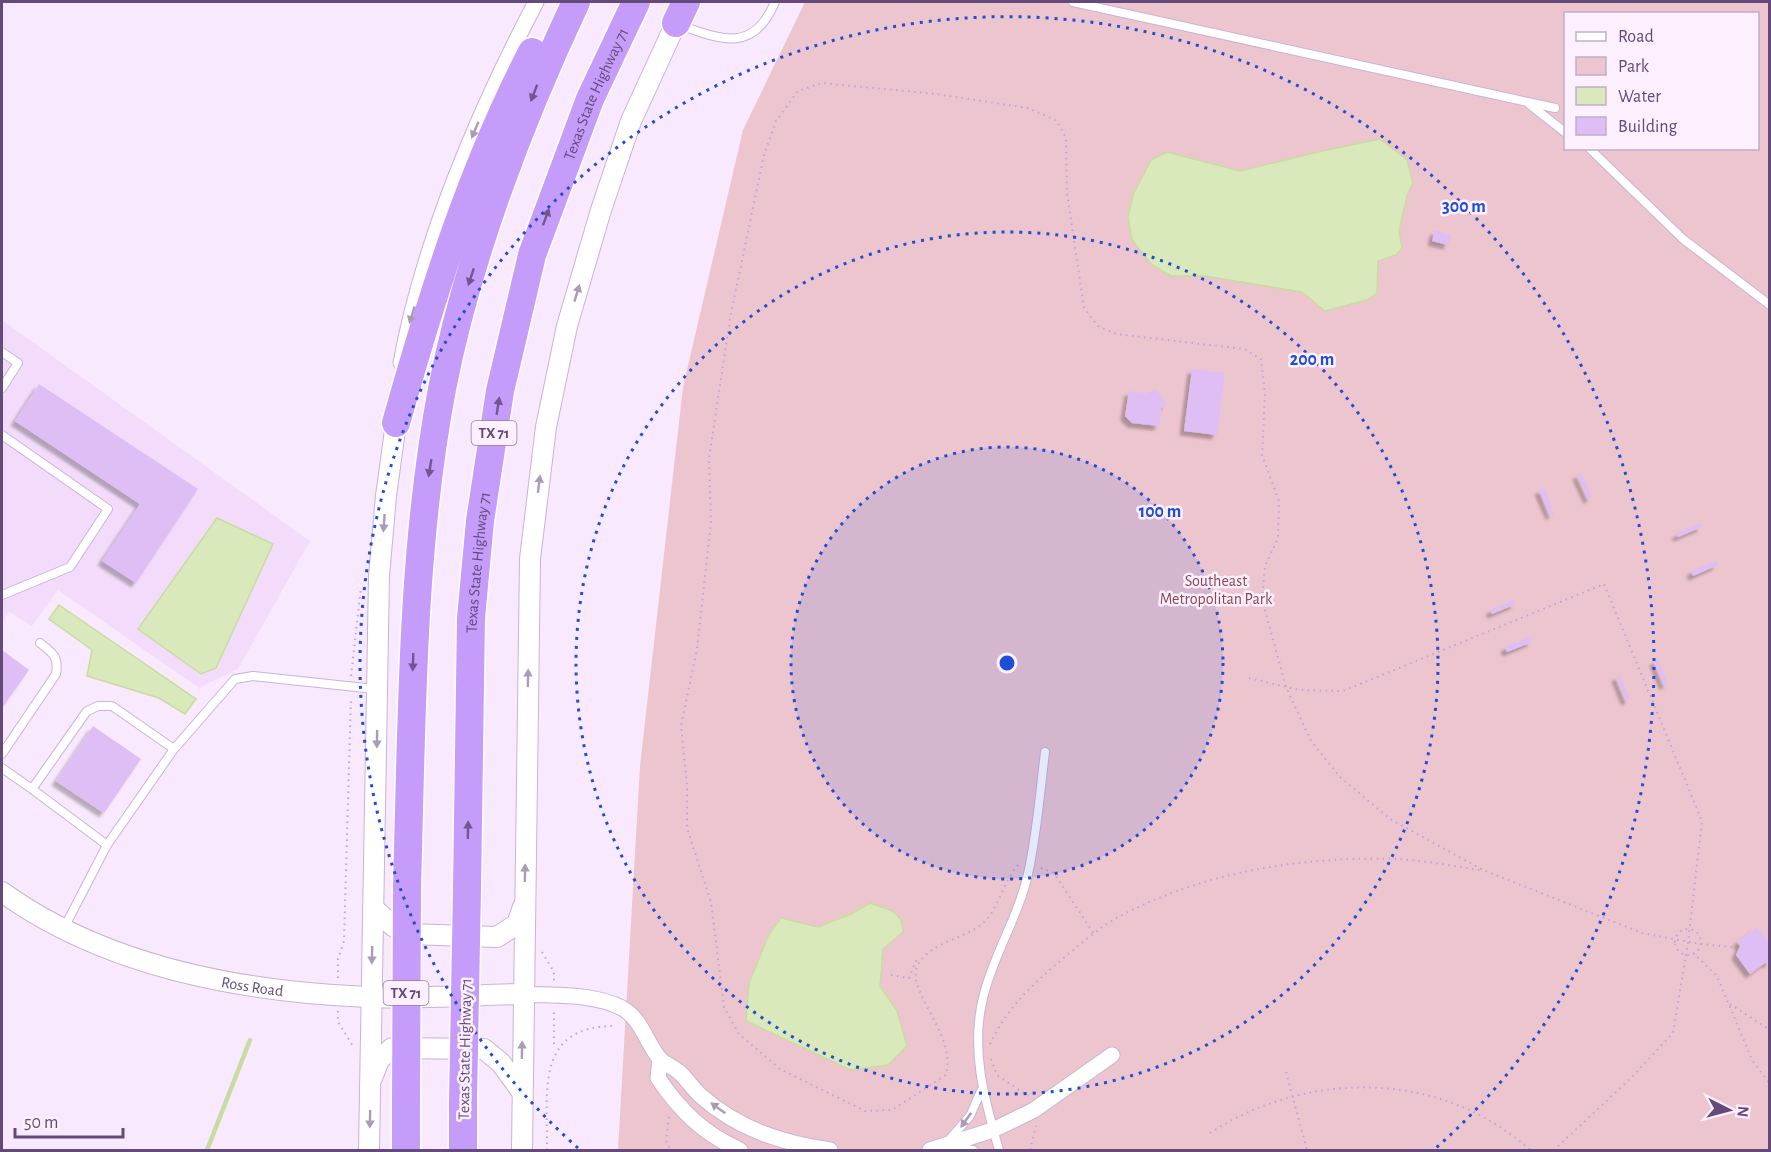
<svg xmlns="http://www.w3.org/2000/svg" width="1771" height="1152" viewBox="0 0 1771 1152" font-family="'Alegreya Sans',sans-serif">
<defs>
<filter id="shadow"><feDropShadow dx="-4.5" dy="4.5" stdDeviation="1.5" flood-color="#0004"/></filter>
</defs>
<rect width="100%" height="100%" fill="#f9e9fe"/>
<path fill="#f3dcfb" d="M2 320 310 541 238 669 199 688 58 590 32 626 9 612 2 623Z"/>
<path fill="#edc5ce" fill-rule="evenodd" d="M805 2H1769V1150H618L640 766 683 387 743 130ZM1566 14H1758V148H1566Z"/>
<path fill="#dae9bb" stroke="#c8dca1" stroke-width="1.5" d="M1380 139 1407 160 1413 183 1407 196 1399 231 1402 248 1396 255 1378 261 1377 293 1367 300 1325 311 1302 292 1205 276H1171L1152 265 1132 240 1128 217 1133 195 1151 160 1167 152 1240 171 1318 152Z
M217 518 273 544 216 668 201 674 138 629Z
M59 605 196 699 185 714 159 698 87 676 92 650 49 619Z
M870 903C887 909 903 911 903 932L883 949 880 986 897 1011 907 1046 888 1065 851 1070 746 1021 749 983 769 934 781 918 818 927 851 914Z"/>
<g fill="none" stroke-linecap="round" stroke-linejoin="round">
<path stroke="#c8dca1" stroke-width="4.5" d="M207 1150 250 1040"/>
</g>
<path fill="#debef5" filter="url(#shadow)" d="M1435 230 1451 235 1448 245 1432 241Z
M1192 369 1225 373 1217 435 1184 431Z
M39 384 198 489 136 583 102 561 140 504 15 421Z
M1155 389 1167 404 1161 408 1159 426 1132 423 1125 416 1129 391 1149 394Z
M1581 473 1592 497 1588 499 1577 475Z
M1544 488 1554 514 1550 515 1539 490Z
M1701 523 1702 527 1678 537 1676 534Z
M1716 561 1718 565 1693 576 1691 571Z
M1514 600 1516 604 1492 614 1490 610Z
M1530 637 1532 642 1507 652 1505 647Z
M2 650 29 670 2 708Z
M1658 659 1668 684 1664 685 1654 661Z
M1620 675 1630 699 1626 701 1616 677Z
M93 726 141 759 104 813 56 781Z
M1757 927 1770 944V963H1765L1750 974 1736 955 1740 946 1737 942Z"/>
<g fill="none" stroke-linecap="round" stroke-linejoin="round">
<g stroke="#c9b3d6" stroke-width="10">
<path id="service" d="M1073 2 1555 108
M680 25C723 41 754 52 775 2
M1529 104 1566 133
M1589 148 1683 239 1770 305
M2 352 18 363 2 388
M2 435 108 509 70 567 2 595
M2 754 56 674C59 657 53 653 40 643
M2 768 32 789
M107 845 32 789 87 711 98 706H112L174 749
M64 928 107 845 174 749 235 679 253 676 375 689
M949 1140 970 1116 981 1091
M950 1147 973 1150
M999 1150C985 1101 970 1050 983 998 993 955 1018 918 1028 874 1037 834 1040 792 1045 752"/>
</g>
<g stroke="#c9b3d6" stroke-width="17">
<path id="minor" d="M401 363C423 242 479 110 536 2
M523 994C555 996 593 993 622 1008 642 1019 646 1043 660 1059 665 1064 673 1067 679 1072 687 1079 693 1089 701 1096 738 1129 782 1143 830 1150
M660 1059 658 1078C680 1111 704 1134 740 1150
M930 1150 993 1130 1034 1110 1112 1055"/>
</g>
<g stroke="#c9b3d6" stroke-width="22">
<g id="tertiary">
<path id="s1" d="M2 892C106 967 243 992 368 997 419 999 471 995 523 994"/>
<path d="M373 908 393 926 409 934 497 937 517 924 523 907"/>
<path d="M372 1078 379 1060 392 1048 484 1049 501 1063 522 1092"/>
<path d="M369 1150 379 576 386 496 396 423"/>
<path d="M522 1150 530 559 546 427 567 326 601 210 631 121 676 23"/>
</g>
</g>
<g stroke="#fff" stroke-width="31">
<g id="motorway">
<path d="M676 23 686 2"/>
<path d="M396 423C432 295 471 170 532 52"/>
<path d="M407 886C412 720 411 553 442 389 467 260 520 121 576 2"/>
<path id="s2" d="M467 888 471 618 480 521 500 391 532 255 590 99 636 2"/>
<path d="M406 1101V1150"/>
<path d="M463 1150V1102"/>
</g>
</g>
<path stroke="#c1a1db" stroke-width="2" stroke-dasharray="1.5 4.5" stroke-linecap="butt" d="M351 676 361 587
M1249 678 1299 690 1343 691 1604 584 1702 821 1688 942 1673 1033 1630 1079 1554 1150
M1018 865C1003 882 999 909 982 924 964 939 927 943 917 967 907 993 957 1035 946 1075L892 1110 865 1111 780 1069 739 1034 724 1007 711 902 687 828V785L681 726 697 649 711 522 709 459 730 318 764 155 776 121 798 91 822 83 936 94 1028 108 1057 121 1066 138 1067 193 1084 308 1098 326 1116 334 1244 349 1261 359 1265 394 1262 455 1279 501 1278 538 1265 566 1262 599 1286 687 1311 741 1340 777 1390 819 1483 870 1642 933 1700 944 1733 947
M1041 868 1054 873 1094 934
M1675 942a13 13 0 1 1 26 0a13 13 0 1 1-26 0Z
M542 952 554 972V982
M1693 953 1717 976 1752 1060 1770 1084
M891 975 909 978 916 961 921 963
M338 978V959L344 941 351 697
M1730 1004 1770 1030
M338 1011V1022L353 1046
M554 1044V1008
M990 1044C1008 1006 1034 983 1066 956 1081 944 1096 930 1113 920 1198 873 1299 856 1395 859 1423 860 1452 866 1480 870
M991 1059 997 1075 1028 1096
M1286 1072 1307 1150
M669 1117 666 1140 670 1150
M1210 1133C1308 1070 1440 1069 1530 1150
M547 1150C548 1092 534 1026 615 1026
M1030 1150 1036 1126"/>
<use href="#service" stroke="#fff" stroke-width="8"/>
<use href="#minor" stroke="#fff" stroke-width="15"/>
<use href="#tertiary" stroke="#fff" stroke-width="20"/>
<use href="#motorway" stroke="#c69cfb" stroke-width="28"/>
<g stroke="#fff" stroke-width="31" stroke-linecap="butt">
<path id="motorway-bridge" d="M406 1101 407 886
M463 1102 467 888"/>
</g>
<use href="#motorway-bridge" stroke="#c69cfb" stroke-width="28"/>
</g>
<defs><path id="oneway-solid" d="M-6-.8H1V-3.2L6.5 0L1 3.2V.8H-6Z" transform="scale(1.5)"/></defs>
<g fill="#73568d">
<use href="#oneway-solid" transform="translate(534 93) rotate(111)"/>
<use href="#oneway-solid" transform="translate(546 217) rotate(-70)"/>
<use href="#oneway-solid" transform="translate(471 277) rotate(108)"/>
<use href="#oneway-solid" transform="translate(498 406) rotate(-81)"/>
<use href="#oneway-solid" transform="translate(430 468) rotate(99)"/>
<use href="#oneway-solid" transform="translate(413 662) rotate(92)"/>
<use href="#oneway-solid" transform="translate(468 830) rotate(-89)"/>
</g>
<g fill="#aa9bb6">
<use href="#oneway-solid" transform="translate(475 130) rotate(113)"/>
<use href="#oneway-solid" transform="translate(577 293) rotate(-73)"/>
<use href="#oneway-solid" transform="translate(412 315) rotate(107)"/>
<use href="#oneway-solid" transform="translate(539 484) rotate(-83)"/>
<use href="#oneway-solid" transform="translate(384 523) rotate(94)"/>
<use href="#oneway-solid" transform="translate(528 678) rotate(-89)"/>
<use href="#oneway-solid" transform="translate(377 739) rotate(91)"/>
<use href="#oneway-solid" transform="translate(525 873) rotate(-89)"/>
<use href="#oneway-solid" transform="translate(372 955) rotate(91)"/>
<use href="#oneway-solid" transform="translate(522 1050) rotate(-89)"/>
<use href="#oneway-solid" transform="translate(718 1108) rotate(-144)"/>
<use href="#oneway-solid" transform="translate(370 1119) rotate(91)"/>
<use href="#oneway-solid" transform="translate(966 1120) rotate(126)"/>
</g>
<circle cx="1007" cy="663" r="216" fill="#1d4ed8" fill-opacity=".12"/>
<g fill="none" stroke="#1d4ed8" stroke-width="3" stroke-dasharray="3 6">
<circle cx="1007" cy="663" r="216"/>
<circle cx="1007" cy="663" r="431"/>
<path d="M578 1148A647 647 0 1 1 1436 1148"/>
</g>
<g text-anchor="middle" stroke-width="5" stroke-linejoin="round" paint-order="stroke">
<g fill="#fcf0ff" stroke="#927ca2" stroke-width="1.5">
<rect x="471.5" y="421" width="45" height="24" rx="4.5"/>
<rect x="383.5" y="981" width="45" height="24" rx="4.5"/>
</g>
<g font-size="15" font-weight="bold" fill="#644a7a">
<text x="494" y="438">TX 71</text>
<text x="406" y="998">TX 71</text>
</g>
<g font-size="16" fill="#644a7a" stroke="#fcf0ff">
<text dy="6" stroke="none"><textPath href="#s2" startOffset="812">Texas State Highway 71</textPath></text>
<text dy="6" stroke="none"><textPath href="#s2" startOffset="326">Texas State Highway 71</textPath></text>
<text dy="6" stroke="none"><textPath href="#s1" startOffset="270">Ross Road</textPath></text>
<text transform="translate(464 1049) rotate(-89)" y="6">Texas State Highway 71</text>
</g>
<g font-size="16" fill="#8d464e" stroke="#fcf0ff">
<text x="1216" y="586">Southeast<tspan x="1216" dy="18">Metropolitan Park</tspan></text>
</g>
</g>
<circle cx="1007" cy="663" r="9" fill="#1d4ed8" stroke="#fcf0ff" stroke-width="3"/>
<g font-size="18" text-anchor="middle" font-weight="bold" fill="#1d4ed8" stroke="#fcf0ff" stroke-width="5" stroke-linejoin="round" paint-order="stroke">
<text x="1464" y="212">300 m</text>
<text x="1312" y="365">200 m</text>
<text x="1160" y="517">100 m</text>
</g>
<rect width="1771" height="1152" fill="none" stroke="#644a7a" stroke-width="6"/>
<rect x="1564" y="12" width="195" height="138" fill="#fcf0ff" stroke="#bfaeca" stroke-width="1.5"/>
<rect x="1576" y="32" width="30" height="9" fill="#ffffff" stroke="#bfaeca" stroke-width="1.5"/>
<text x="1618" y="42" font-size="18" fill="#644a7a">Road</text>
<rect x="1576" y="57" width="30" height="18" fill="#edc5ce" stroke="#bfaeca" stroke-width="1.5"/>
<text x="1618" y="72" font-size="18" fill="#644a7a">Park</text>
<rect x="1576" y="87" width="30" height="18" fill="#dae9bb" stroke="#bfaeca" stroke-width="1.5"/>
<text x="1618" y="102" font-size="18" fill="#644a7a">Water</text>
<rect x="1576" y="117" width="30" height="18" fill="#debef5" stroke="#bfaeca" stroke-width="1.5"/>
<text x="1618" y="132" font-size="18" fill="#644a7a">Building</text>
<g transform="translate(1729 1110) rotate(96)" stroke="#fcf0ff" stroke-width="4.5" paint-order="stroke">
<path d="M0-4.5L10 22L0 15L-10 22Z" fill="#644a7a"/>
<text y="-9" font-size="16" font-weight="bold" text-anchor="middle" fill="#644a7a">N</text>
</g>
<path d="M15 1128v9h108v-9" fill="none" stroke="#644a7a" stroke-width="3"/>
<text x="24" y="1128" font-size="18" fill="#644a7a" stroke="#fcf0ff" stroke-width="4.5" paint-order="stroke">50 m</text>
</svg>
